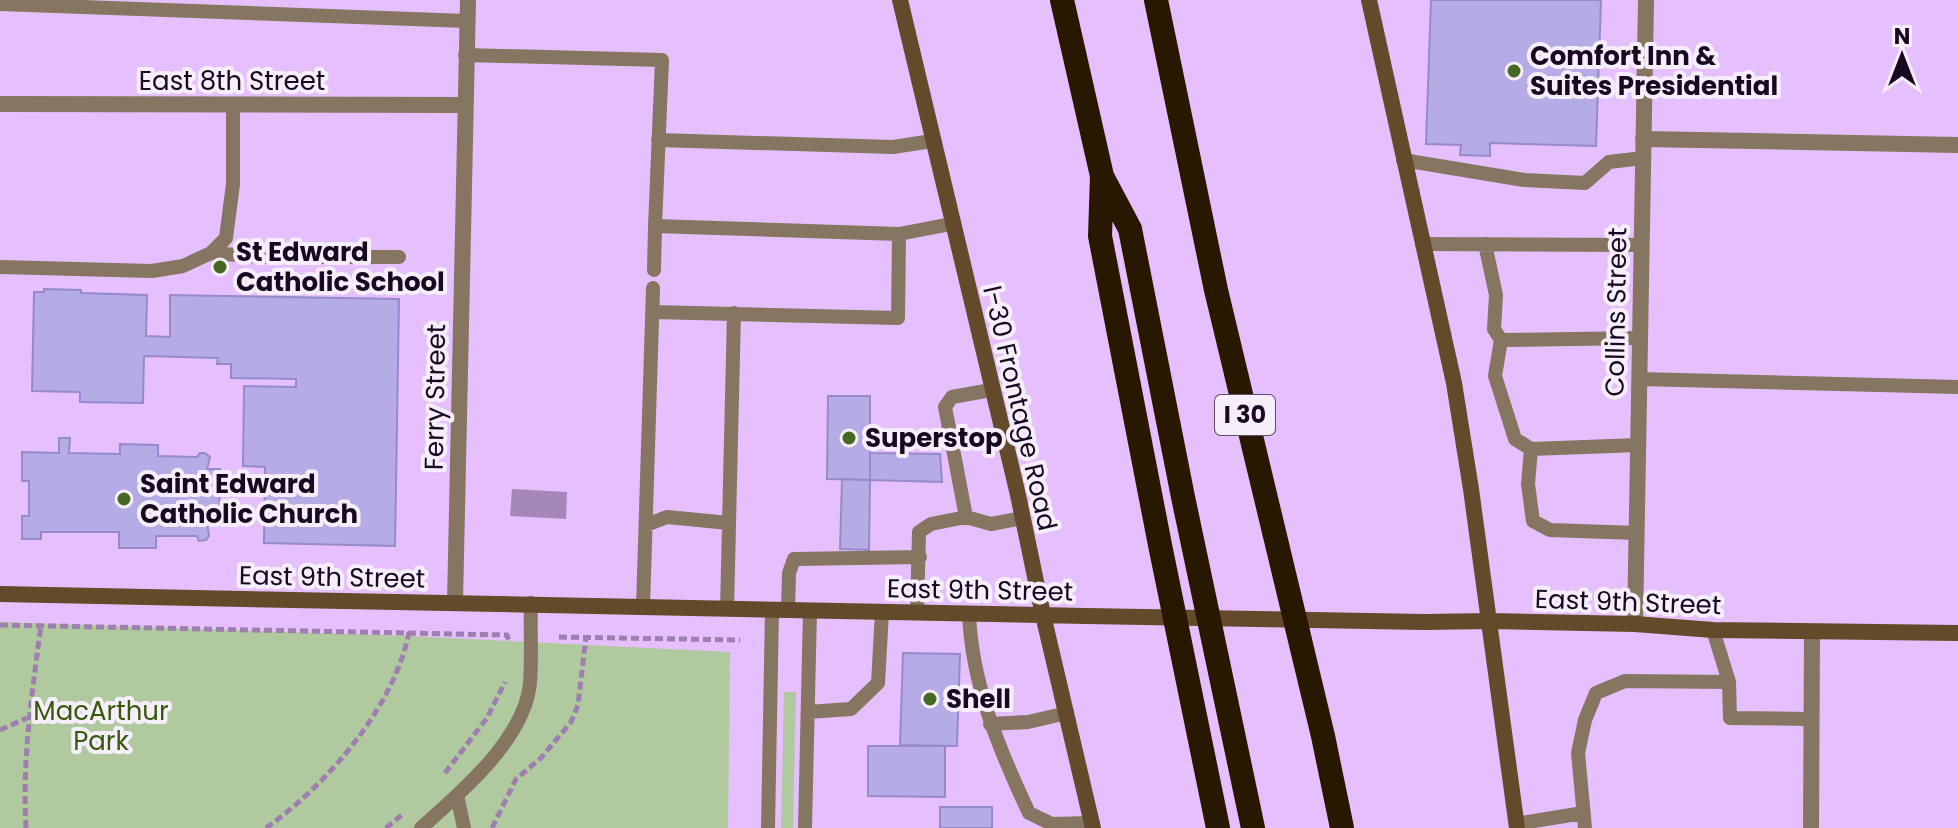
<svg xmlns="http://www.w3.org/2000/svg" width="1958" height="828" viewBox="0 0 1958 828" font-family="Poppins,sans-serif">
<rect width="100%" height="100%" fill="#e6bffe"/>
<path fill="#b0c99e" d="M0 622 408 636 730 652 728 828H0Z
M784 692H796L793 828H781Z"/>
<path fill="#a687ba" d="M512 489 567 492 566 519 510 516Z"/>
<path fill="#b5abe5" stroke="#968acb" stroke-width="2" d="M1431 0H1601L1596 146 1490 143V156L1460 155 1461 145 1426 144Z
M44 289 81 290V293L147 295 146 336 170 337V295L399 299 395 546 264 543 265 467 243 466 244 386 296 387V379L231 378V364H217L218 358 144 356 143 403 80 402V392L32 391 34 292H44Z
M828 396H870V480L827 479Z
M59 438H70L69 453 120 454V444L158 445V456L197 457 200 453H205L210 457 207 469H220L219 523H207L209 536 206 540 199 541 197 536H156V548H119V532H41V539H22V516H29V481H22V452L59 453Z
M870 453 940 454 942 482 870 480Z
M842 479 870 480 869 550 840 549Z
M903 653 960 654 957 746 900 745Z
M868 746H945V797L868 796Z
M940 807H992V828H940Z"/>
<g fill="none" stroke-linecap="round" stroke-linejoin="round">
<path stroke="#9e7fb0" stroke-width="5" stroke-dasharray="8 4" stroke-linecap="butt" d="M0 625 507 635 509 641
M559 637 740 640
M0 730 27 718
M445 773 487 718 505 682
M26 828C22 759 32 694 41 625
M266 828C327 785 395 706 409 632
M386 828 403 814
M492 828 516 779 541 758 571 722 578 705 586 637"/>
<path stroke="#867560" stroke-width="14" d="M0 4 467 21
M465 55 662 60 655 226 899 234 898 318 653 312
M658 140 893 147 932 141
M1403 160 1524 180 1585 183 1609 162 1643 158
M899 234 951 224
M1422 244 1642 245
M1485 244 1496 295 1494 329 1501 340 1640 338
M211 253 261 257H399
M0 267 152 271 183 266 211 253 226 238 233 184V105
M654 270 655 226
M1501 340 1495 376 1515 439 1531 449 1638 445
M1639 379 1958 387
M991 390 952 397 945 407 966 517 991 524 1023 518
M1531 449 1528 484 1533 521 1550 530 1637 533
M646 525 667 517 729 523
M643 607 653 288
M727 609 734 313
M788 610 789 573 794 559 920 557
M917 613 919 532 931 524 966 517
M969 614C972 685 999 749 1029 813L1052 824 1092 823
M1713 630 1729 682
M808 712 851 709 878 683 882 612
M990 724 1028 722 1067 713
M457 795 464 828
M1516 824 1583 813
M421 828C460 793 525 739 530 683 532 657 530 630 531 603
M768 828 772 610
M805 828 810 611
M1585 828 1578 753 1585 720 1596 693 1625 681 1729 682 1730 718 1811 719"/>
<path stroke="#867560" stroke-width="16" d="M0 104 464 105
M1643 139 1958 145
M455 603 468 0
M1635 624 1646 0
M1811 828 1812 632"/>
<path stroke="#624a2b" stroke-width="16" d="M900 0 1018 495 1043 615 1093 828
M1369 0 1454 383 1471 489 1517 828
M0 594 1086 616 1425 622 1489 621 1635 624 1713 630 1958 633"/>
<path stroke="#291700" stroke-width="24" d="M1062 0 1102 176 1100 236 1160 545 1218 828
M1156 0 1216 290 1323 736 1342 828
M1103 178 1130 229 1183 497 1253 828"/>
</g>
<g fill="#456922" stroke="#f6eefb" stroke-width="3">
<circle cx="1514" cy="71" r="8"/>
<circle cx="220" cy="267" r="8"/>
<circle cx="849" cy="438" r="8"/>
<circle cx="124" cy="499" r="8"/>
<circle cx="930" cy="699" r="8"/>
</g>
<g text-anchor="middle" stroke-width="8" stroke-linejoin="round" paint-order="stroke">
<rect fill="#f6eefb" stroke="#5b4e62" stroke-width="2" x="1215" y="395" width="60" height="40" rx="6"/>
<g font-size="24" font-weight="bold" fill="#180920">
<text x="1245" y="423">I 30</text>
</g>
<g font-size="26" font-weight="bold" fill="#180920" stroke="#f6eefb" text-anchor="start">
<text x="1530" y="65">Comfort Inn &amp;<tspan x="1530" dy="30">Suites Presidential</tspan></text>
<text x="236" y="261">St Edward<tspan x="236" dy="30">Catholic School</tspan></text>
<text x="865" y="447">Superstop</text>
<text x="140" y="493">Saint Edward<tspan x="140" dy="30">Catholic Church</tspan></text>
<text x="946" y="708">Shell</text>
</g>
<g font-size="26" fill="#180920" stroke="#f6eefb">
<text x="232" y="90">East 8th Street</text>
<text transform="translate(1616 312) rotate(-89)" y="9">Collins Street</text>
<text transform="translate(435 397) rotate(-89)" y="9">Ferry Street</text>
<text transform="translate(1020 408) rotate(77)" y="9">I-30 Frontage Road</text>
<text transform="translate(332 577) rotate(1)" y="9">East 9th Street</text>
<text transform="translate(980 590) rotate(1)" y="9">East 9th Street</text>
<text transform="translate(1628 602) rotate(2)" y="9">East 9th Street</text>
</g>
<g font-size="26" fill="#365a0a" stroke="#f6eefb">
<text x="101" y="720">MacArthur<tspan x="101" dy="30">Park</tspan></text>
</g>
</g>
<g transform="translate(1902 56)" stroke="#f6eefb" stroke-width="6" paint-order="stroke">
<path d="M0-6L14 30L0 20L-14 30Z" fill="#180920"/>
<text y="-12" font-size="22" font-weight="bold" text-anchor="middle" fill="#180920">N</text>
</g>
</svg>
